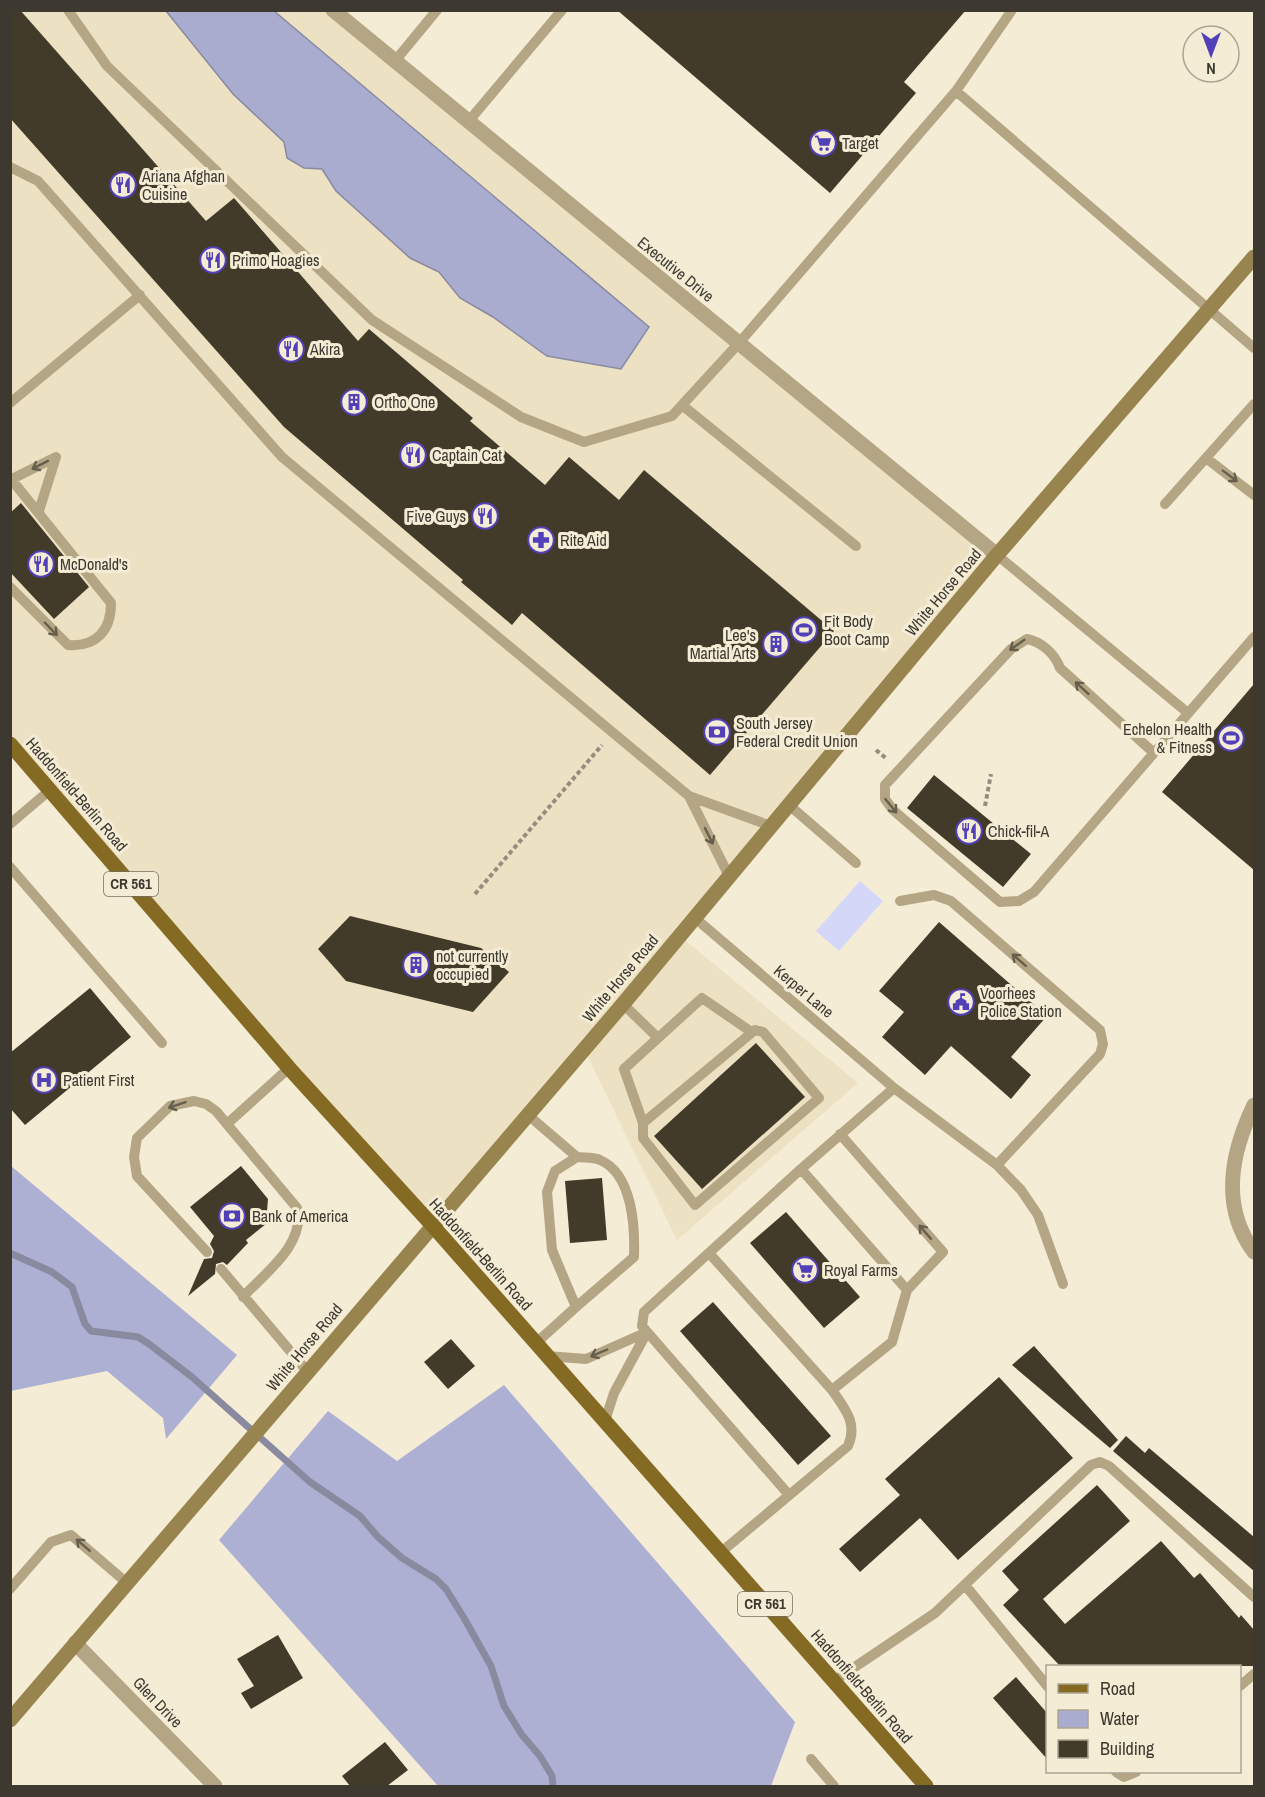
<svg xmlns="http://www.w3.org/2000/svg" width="1265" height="1797" viewBox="0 0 1265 1797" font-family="'Archivo Narrow',sans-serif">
<rect width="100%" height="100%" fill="#f5ecd5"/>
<path fill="#ede1c3" d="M10 11H333L997 555 680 936 858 1083 677 1240 584 1049 433 1226 11 744Z"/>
<path fill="#d5d7f8" d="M860 881 883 901 839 951 816 931Z"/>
<path fill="#aeb0d3" d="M11 1166 237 1355 166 1439 163 1418 107 1371 11 1391Z
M504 1385 795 1722 771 1786H438L219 1540 328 1411 397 1461Z"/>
<path fill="#aaaccf" stroke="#898aa0" stroke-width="1.5" d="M166 11H274L649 327 621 369 547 356 493 317 460 298 439 272 410 258 336 191 322 169 304 168 287 158 284 142 233 94Z"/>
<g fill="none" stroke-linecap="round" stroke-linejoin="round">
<path stroke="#898aa0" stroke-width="7" d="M10 1253 52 1272 72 1287 85 1324 91 1331 138 1337 149 1344 192 1377 310 1482 360 1516 378 1537 402 1558 436 1579 446 1589 464 1618 491 1666 504 1706 522 1735 540 1756 552 1776 553 1786"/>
</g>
<path fill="#433b29" d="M10 10H20L206 221 234 198 358 341 369 329 473 418 470 421 545 485 569 457 619 500 644 470 834 631 710 775 522 613 512 625 461 582 463 580 284 427 10 118Z
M617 10H966L904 82 916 93 830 193Z
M21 503 89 587 54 619 10 572V513Z
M1254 684V870L1162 792Z
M934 775 1031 854 1003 887 907 808Z
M350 916 481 948 509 972 473 1012 346 981 318 949Z
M939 922 1047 1016 1011 1057 1031 1075 1011 1099 951 1046 925 1075 882 1037 904 1012 879 991Z
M90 988 131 1037 25 1125 10 1108V1053Z
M756 1043 805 1097 702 1189 654 1136Z
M241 1166 268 1199 266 1224 246 1240 248 1243 227 1265 223 1262 216 1264 215 1274 188 1296 204 1259 212 1258 214 1251 210 1244 214 1236 190 1207Z
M602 1178 607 1240 570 1243 565 1181Z
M786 1212 860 1297 824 1328 750 1243Z
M713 1302 831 1436 798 1465 680 1331Z
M451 1339 475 1366 448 1389 424 1362Z
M1034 1346 1118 1440 1110 1448 1012 1365Z
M999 1377 1073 1458 958 1560 920 1518 860 1572 839 1549 900 1495 885 1479Z
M1126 1436 1145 1453 1149 1448 1254 1537V1571L1113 1451Z
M1097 1485 1130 1521 1043 1599 1065 1624 1161 1541 1194 1578 1200 1573 1239 1618 1241 1615 1254 1630V1666H1060L1003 1605 1019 1590 1002 1571Z
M278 1635 303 1678 251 1709 241 1693 254 1686 237 1659Z
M1016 1677 1047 1713V1759L993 1698Z
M385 1742 408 1770 387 1786H350L342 1776Z"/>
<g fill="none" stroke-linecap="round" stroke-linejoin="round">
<path stroke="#948e7f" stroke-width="4" stroke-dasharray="4.5 3" stroke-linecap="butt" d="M876 750 887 759
M985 806 991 774
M475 894 602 745"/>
<path stroke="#b4a684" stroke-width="10" d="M68 10 107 66 372 320 521 417 584 442 672 416 739 343 956 91 1012 10
M395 61 437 10
M956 91 1254 348
M468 122 562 10
M10 167 38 181 282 457 689 796 771 826
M10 403 140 295
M682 405 856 546
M1206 458 1254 495
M10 480 56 457 39 511
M1165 504 1254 404
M997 555 1188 713
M10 587 68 645C96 647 111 631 111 603L11 479
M1154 753 1060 668C1055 654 1042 642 1027 639L1011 649 885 785V799L893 810 1000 902 1019 901 1034 892 1254 637
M689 796 729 876
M789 805 856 863
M10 824 50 790
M10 867 162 1043
M900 901 934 895 951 901 1100 1030 1103 1044 1100 1054 997 1165
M695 918 894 1088 997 1165 1021 1190 1038 1215 1063 1284
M623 1004 658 1038
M528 1115 577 1157
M643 1123 755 1030 763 1032 819 1098 695 1205 643 1138V1123L624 1069 702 998 750 1031
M227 1124 289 1068
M840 1134 943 1252 907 1290
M577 1157C584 1158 594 1157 600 1160 633 1174 635 1228 634 1257L576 1307 552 1250 547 1192 555 1171Z
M207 1252 137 1176 134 1157 137 1138 170 1106 194 1101 206 1104 216 1111 297 1208C306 1244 265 1273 243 1297
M709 1253 832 1390
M221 1269 307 1371
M536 1343 576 1307
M547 1356 586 1359 647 1332
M605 1421 614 1393 647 1332
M789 1495 642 1326 644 1312 801 1169
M720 1553 848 1446C858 1423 845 1409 832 1390L892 1342 907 1290 801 1169 894 1088
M965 1585 1048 1687
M10 1589 51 1542 71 1535 127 1583
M834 1681 935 1613 1091 1465 1100 1462 1109 1466 1254 1597
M1240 1686 1254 1674
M811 1759 834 1786
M1116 1772 1124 1777 1136 1772"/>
<path stroke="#b4a684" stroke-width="15" d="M333 10 997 555
M1254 1105C1231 1153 1220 1206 1254 1252
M75 1643 215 1786"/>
<path stroke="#98844f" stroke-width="15" d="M10 1720 623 1004 997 555 1254 257"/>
<path stroke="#846a23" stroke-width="15" d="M10 744 289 1068 433 1226 926 1786"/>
</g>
<defs><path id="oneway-shaft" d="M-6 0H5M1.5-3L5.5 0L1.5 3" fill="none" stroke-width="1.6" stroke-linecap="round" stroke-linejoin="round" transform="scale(1.5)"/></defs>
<g stroke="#675f4e">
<use href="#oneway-shaft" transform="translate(40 465) rotate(153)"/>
<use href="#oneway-shaft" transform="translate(1230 476) rotate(37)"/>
<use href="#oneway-shaft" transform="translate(51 629) rotate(46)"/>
<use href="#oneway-shaft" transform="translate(1017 645) rotate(145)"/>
<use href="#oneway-shaft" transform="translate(1082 688) rotate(-138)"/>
<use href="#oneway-shaft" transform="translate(891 806) rotate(51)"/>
<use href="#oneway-shaft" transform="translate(709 836) rotate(63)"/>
<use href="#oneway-shaft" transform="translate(1019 960) rotate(-139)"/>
<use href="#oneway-shaft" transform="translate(177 1105) rotate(161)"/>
<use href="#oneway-shaft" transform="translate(925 1232) rotate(-131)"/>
<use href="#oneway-shaft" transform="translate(599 1353) rotate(157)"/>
<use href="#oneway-shaft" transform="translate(83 1545) rotate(-139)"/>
</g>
<defs>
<g id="supermarket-ring" transform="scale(1.35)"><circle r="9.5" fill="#f5ecd5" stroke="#5140b8" stroke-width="1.5"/><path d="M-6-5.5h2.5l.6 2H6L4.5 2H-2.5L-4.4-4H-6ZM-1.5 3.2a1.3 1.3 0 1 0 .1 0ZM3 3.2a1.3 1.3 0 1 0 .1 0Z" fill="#5140b8"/></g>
<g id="restaurant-ring" transform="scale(1.35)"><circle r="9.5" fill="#f5ecd5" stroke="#5140b8" stroke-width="1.5"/><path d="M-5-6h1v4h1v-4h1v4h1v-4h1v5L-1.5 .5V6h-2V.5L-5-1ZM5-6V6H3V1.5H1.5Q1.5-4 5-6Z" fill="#5140b8"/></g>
<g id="building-ring" transform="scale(1.35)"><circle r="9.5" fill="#f5ecd5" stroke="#5140b8" stroke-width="1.5"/><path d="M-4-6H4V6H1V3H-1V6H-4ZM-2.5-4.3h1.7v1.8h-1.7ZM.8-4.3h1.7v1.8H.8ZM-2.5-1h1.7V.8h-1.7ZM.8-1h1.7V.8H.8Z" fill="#5140b8"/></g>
<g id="pharmacy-ring" transform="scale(1.35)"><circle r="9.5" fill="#f5ecd5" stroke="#5140b8" stroke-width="1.5"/><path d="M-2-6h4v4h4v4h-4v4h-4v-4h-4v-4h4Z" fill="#5140b8"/></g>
<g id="stadium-ring" transform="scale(1.35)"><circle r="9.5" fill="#f5ecd5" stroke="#5140b8" stroke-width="1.5"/><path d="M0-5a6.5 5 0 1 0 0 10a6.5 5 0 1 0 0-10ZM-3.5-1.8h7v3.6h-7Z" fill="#5140b8"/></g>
<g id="bank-ring" transform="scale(1.35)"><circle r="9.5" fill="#f5ecd5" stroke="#5140b8" stroke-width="1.5"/><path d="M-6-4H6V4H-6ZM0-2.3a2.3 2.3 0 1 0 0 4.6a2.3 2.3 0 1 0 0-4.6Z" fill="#5140b8"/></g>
<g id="civic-ring" transform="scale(1.35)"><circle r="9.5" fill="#f5ecd5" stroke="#5140b8" stroke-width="1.5"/><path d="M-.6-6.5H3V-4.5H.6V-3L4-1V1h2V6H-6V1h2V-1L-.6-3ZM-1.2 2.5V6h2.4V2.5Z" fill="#5140b8"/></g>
<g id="hospital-ring" transform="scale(1.35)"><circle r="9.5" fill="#f5ecd5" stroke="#5140b8" stroke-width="1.5"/><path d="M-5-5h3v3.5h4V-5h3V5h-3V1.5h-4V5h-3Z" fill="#5140b8"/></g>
</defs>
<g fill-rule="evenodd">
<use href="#supermarket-ring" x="823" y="143"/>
<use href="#restaurant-ring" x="123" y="185"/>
<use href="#restaurant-ring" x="213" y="260"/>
<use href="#restaurant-ring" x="291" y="349"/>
<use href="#building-ring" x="354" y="402"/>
<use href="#restaurant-ring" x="413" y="455"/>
<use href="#restaurant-ring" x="485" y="516"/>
<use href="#pharmacy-ring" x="541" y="540"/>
<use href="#restaurant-ring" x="41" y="564"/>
<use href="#stadium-ring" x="804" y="630"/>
<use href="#building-ring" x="776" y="644"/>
<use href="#bank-ring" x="717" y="732"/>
<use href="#stadium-ring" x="1231" y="738"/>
<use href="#restaurant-ring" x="969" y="831"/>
<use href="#building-ring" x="416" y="965"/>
<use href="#civic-ring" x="961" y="1002"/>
<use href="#hospital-ring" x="44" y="1080"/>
<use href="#bank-ring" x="232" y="1216"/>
<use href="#supermarket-ring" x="805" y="1270"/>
</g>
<g text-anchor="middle" stroke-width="6" stroke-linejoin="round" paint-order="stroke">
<g fill="#f5ecd5" stroke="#746f62" stroke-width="1.5">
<rect x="104" y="872" width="54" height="24" rx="4.5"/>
<rect x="738" y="1592" width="54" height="24" rx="4.5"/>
</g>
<g font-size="15" font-weight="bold" fill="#3d3931">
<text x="131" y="889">CR 561</text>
<text x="765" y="1609">CR 561</text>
</g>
<g font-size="16" fill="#3d3931" stroke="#f5ecd5" text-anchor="start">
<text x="842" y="149">Target</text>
<text x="142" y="182">Ariana Afghan<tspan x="142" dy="18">Cuisine</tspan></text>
<text x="232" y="266">Primo Hoagies</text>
<text x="310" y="355">Akira</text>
<text x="374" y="408">Ortho One</text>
<text x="432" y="461">Captain Cat</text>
<text x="466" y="522" text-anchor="end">Five Guys</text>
<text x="560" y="546">Rite Aid</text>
<text x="60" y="570">McDonald's</text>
<text x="824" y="627">Fit Body<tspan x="824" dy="18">Boot Camp</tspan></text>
<text x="756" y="641" text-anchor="end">Lee's<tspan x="756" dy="18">Martial Arts</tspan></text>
<text x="736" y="729">South Jersey<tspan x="736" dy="18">Federal Credit Union</tspan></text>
<text x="1212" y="735" text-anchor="end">Echelon Health<tspan x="1212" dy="18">&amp; Fitness</tspan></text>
<text x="988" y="837">Chick-fil-A</text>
<text x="436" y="962">not currently<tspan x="436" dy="18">occupied</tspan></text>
<text x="980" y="999">Voorhees<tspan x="980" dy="18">Police Station</tspan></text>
<text x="63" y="1086">Patient First</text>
<text x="252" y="1222">Bank of America</text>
<text x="824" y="1276">Royal Farms</text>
</g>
<g font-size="16" fill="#3d3931" stroke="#f5ecd5">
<text transform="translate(676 269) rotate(39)" y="6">Executive Drive</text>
<text transform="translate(943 592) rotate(-50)" y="6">White Horse Road</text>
<text transform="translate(77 794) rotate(49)" y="6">Haddonfield-Berlin Road</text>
<text transform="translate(620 978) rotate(-50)" y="6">White Horse Road</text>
<text transform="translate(804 991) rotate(40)" y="6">Kerper Lane</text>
<text transform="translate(481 1254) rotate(48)" y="6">Haddonfield-Berlin Road</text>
<text transform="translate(304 1347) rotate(-50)" y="6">White Horse Road</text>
<text transform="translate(862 1686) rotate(49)" y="6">Haddonfield-Berlin Road</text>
<text transform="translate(158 1702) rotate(46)" y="6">Glen Drive</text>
</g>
</g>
<rect width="1265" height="1797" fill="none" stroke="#3d3931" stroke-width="24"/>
<rect x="1046" y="1665" width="195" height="108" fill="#f5ecd5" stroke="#aba493" stroke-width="1.5"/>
<rect x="1058" y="1684" width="30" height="9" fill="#846a23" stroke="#aba493" stroke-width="1.5"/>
<text x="1100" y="1695" font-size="18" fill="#3d3931">Road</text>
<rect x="1058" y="1710" width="30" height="18" fill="#aaaccf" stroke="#aba493" stroke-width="1.5"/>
<text x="1100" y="1725" font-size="18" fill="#3d3931">Water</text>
<rect x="1058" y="1740" width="30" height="18" fill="#433b29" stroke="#aba493" stroke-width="1.5"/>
<text x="1100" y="1755" font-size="18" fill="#3d3931">Building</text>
<g transform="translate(1211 54) rotate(180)"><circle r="28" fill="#f5ecd5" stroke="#aba493" stroke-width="1.5"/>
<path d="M0-4.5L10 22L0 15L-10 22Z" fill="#5140b8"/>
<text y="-9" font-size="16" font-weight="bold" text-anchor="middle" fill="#3d3931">N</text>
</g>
</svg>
